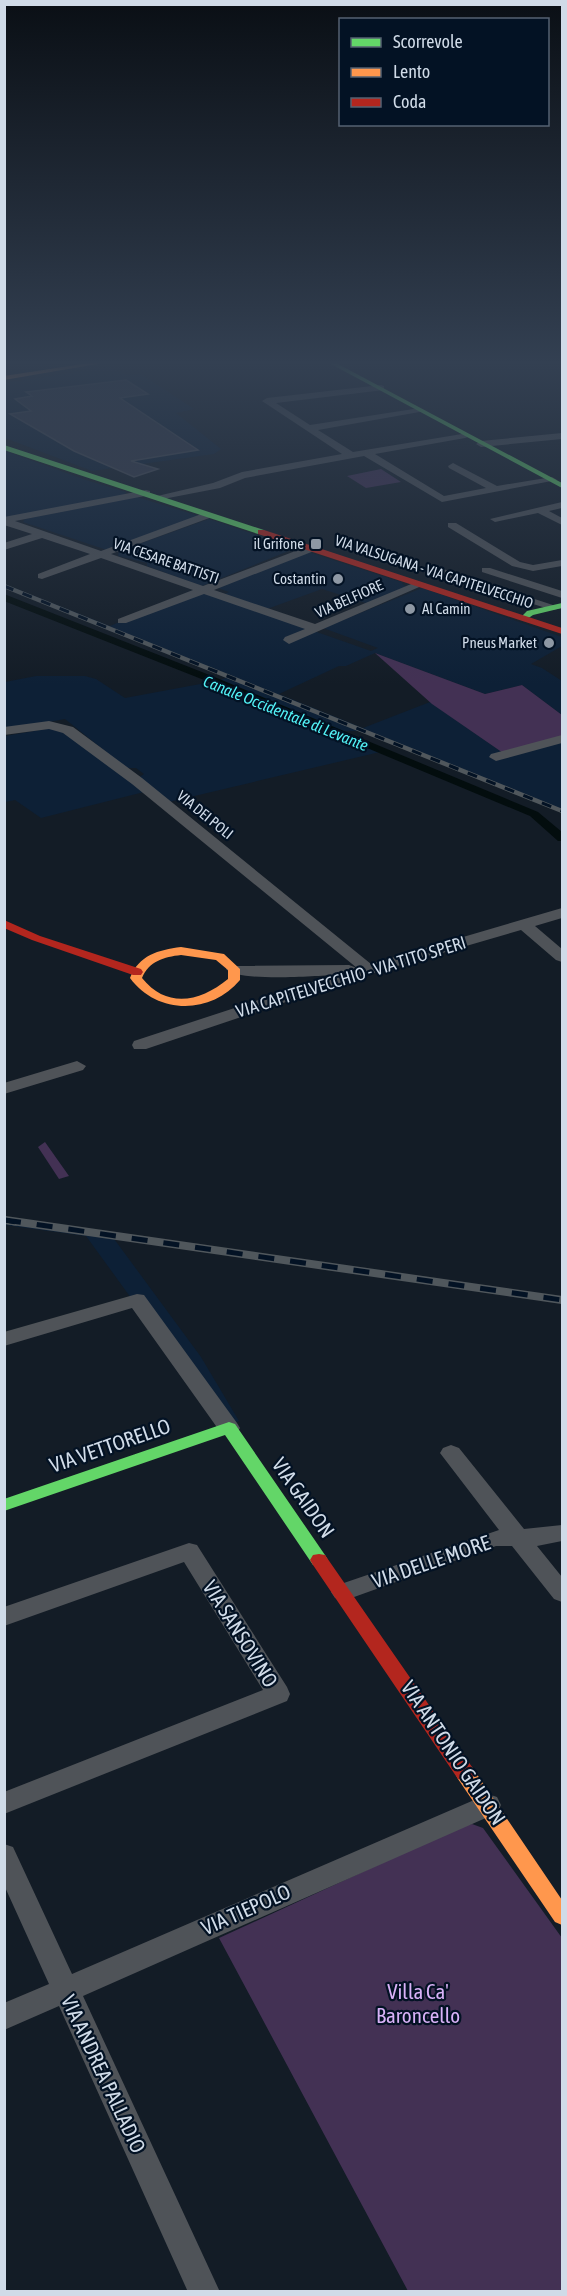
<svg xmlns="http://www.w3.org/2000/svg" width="567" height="2296" viewBox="0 0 567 2296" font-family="'Asap Condensed',sans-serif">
<rect width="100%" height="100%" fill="#131c26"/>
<path fill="#0d2036" d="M109 367 128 375 141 374 194 409 176 413 221 449 214 454 92 471 5 438V383Z
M5 451 86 480 126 492 125 495 5 518Z
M137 497 199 516 107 550 23 522 25 519Z
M209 519 296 548 202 586 147 566V563L118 556 119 551Z
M305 551 401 582 406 587 369 604 322 589 267 609 225 594 229 592 215 587Z
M4 584 110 626 194 591H200L371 651 378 648 323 628 422 588 562 637V646L531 664 542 668 562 681V715L522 685 485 694 375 653 346 666H339L279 694 363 728 430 702 506 755 562 737V811L363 731H339L325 726 217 681 229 677 5 587Z
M36 676H85L96 679 125 698 211 682 380 752 169 802 138 778 144 774 136 768H126L65 719 5 730V682Z
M52 728 61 730 144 792 41 818 15 800 5 802V736Z
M5 1217 109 1232 201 1357 239 1421 224 1426 86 1236 5 1225Z"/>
<path fill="#433154" d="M381 469 401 482 366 488 347 476Z
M375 653 485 694 522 685 562 715V737L506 755 432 704Z
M45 1142 69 1176 59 1179 38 1147Z
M472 1824 483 1828 562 1938V2291H408L219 1938 460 1827Z"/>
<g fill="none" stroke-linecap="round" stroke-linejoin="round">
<path fill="#030d0e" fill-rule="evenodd" d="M556 363H562V366Z
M4 594 212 676 538 812 562 832V841H558L530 816 204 680 4 601Z"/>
</g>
<path fill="#383c4c" stroke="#4a4e58" stroke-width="1.5" d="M126 380 148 394 120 398 198 450 131 461 158 469 134 477 74 451 10 414 31 411 15 399 32 396 26 392Z"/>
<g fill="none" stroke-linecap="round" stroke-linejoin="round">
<path fill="#4f5358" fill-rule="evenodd" d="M381 385 384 386V390L276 403 310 425 420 408 425 411 318 430 353 452 468 433V437L465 438 375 454 444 496 486 488 449 468 448 466 453 463 497 486 552 477 557 480 442 502 364 456 245 478 220 488 158 500 153 497 213 483 242 472 342 454 262 401 267 398Z
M562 433V439L481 447 476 444 481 441Z
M146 490 150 491V495L15 521 101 551 204 513H212V517L111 554 203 586 306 547H314V551L214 590 315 624 416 582 426 584 289 644 283 640 285 637 305 629 204 594 126 623H118V619L193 590 101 558 42 579 38 578V574L90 554 42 538 4 550V543L32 534 4 525V517Z
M562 502V508L549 511 562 518V525L538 513 495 522 490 519Z
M448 523H456L520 562 533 565 562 560V566L533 571 512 566 448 527Z
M429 567H437L562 608 552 610 429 571Z
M482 568H490L562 591V598L482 572Z
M49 721 73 727 142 778 371 964 562 908V918L535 926 562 949V962L556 960 521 930 363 976 146 1049H134L132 1045 134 1041 335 975C315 976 237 982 226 969L228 966 349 965 357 968 132 784 63 733 49 729 4 735V727Z
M562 735V743L496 761 489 757 491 754Z
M77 1061 86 1066 83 1070 4 1094V1083Z
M137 1294 144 1295 237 1423 240 1428 237 1433 229 1435 221 1433 132 1308 4 1346V1332Z
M451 1445 459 1448 524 1529 562 1525V1541L537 1546 562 1577V1602L554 1599 512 1546H496L343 1601 335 1598 331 1592 335 1586 499 1530 440 1453 443 1448Z
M189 1543 197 1545 287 1687 290 1694 287 1701 4 1814V1792L263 1690 184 1562 4 1626V1607Z
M488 1794 497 1797 501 1805 497 1813 83 1996 220 2292H188L59 2006 4 2030V2003L49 1984 4 1885V1844L13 1847 72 1974Z"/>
<path fill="#63d668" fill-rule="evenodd" d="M329 363H336L562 483V488Z
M4 445 264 530 265 532 258 534 4 450Z
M562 603V608L533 615 524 621 520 618 527 611Z
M229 1422 235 1424 325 1555 328 1560 325 1565 319 1566 313 1565 225 1435 4 1511V1499Z"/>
<path fill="#ff974d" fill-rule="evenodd" d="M89 363H103L4 380V376Z
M181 947 224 954 240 969V980C211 1015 157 1015 130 978 139 955 158 950 181 947ZM181 955 216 960 228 970V979C200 1002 167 1009 142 978 149 961 164 957 181 955Z
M465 1765 472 1767 562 1900V1925L555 1922 458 1779 455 1773 458 1767Z"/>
<path fill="#b3261e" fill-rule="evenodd" d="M258 530H264L562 628V634L258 534Z
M4 920 40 936 141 969 143 972 141 975H133L32 940 4 928Z
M319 1554 325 1555 472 1767 475 1773 472 1779 465 1781 458 1779 313 1565 310 1560 313 1555Z"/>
<g stroke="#50575c" stroke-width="4.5">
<path id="rail-far2" d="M4 586 562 811"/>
</g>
<g stroke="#50575c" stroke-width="7">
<path id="rail-far1" d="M4 1220 15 1222"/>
</g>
<g stroke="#50575c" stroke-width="8">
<path id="rail" d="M5 1220 562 1300"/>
</g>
<use href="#rail-far2" stroke="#031224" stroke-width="3" stroke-dasharray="10" stroke-linecap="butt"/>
<use href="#rail-far1" stroke="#031224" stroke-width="4.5" stroke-dasharray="13" stroke-linecap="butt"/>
<use href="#rail" stroke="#031224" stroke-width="5" stroke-dasharray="16" stroke-linecap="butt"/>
</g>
<linearGradient id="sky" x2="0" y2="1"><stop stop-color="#0a0f15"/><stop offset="0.53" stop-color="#334052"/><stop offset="1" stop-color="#334052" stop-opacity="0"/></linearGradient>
<rect width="567" height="684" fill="url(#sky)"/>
<g fill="#8e98a4" stroke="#031224" stroke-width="2">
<rect x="310" y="538" width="12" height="12" rx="3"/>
<circle cx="338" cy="579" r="6"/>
<circle cx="410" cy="609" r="6"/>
<circle cx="549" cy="643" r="6"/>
</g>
<g text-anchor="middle" stroke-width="4.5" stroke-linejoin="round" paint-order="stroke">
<g font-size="15" fill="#d0dbe8" stroke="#031224" text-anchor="end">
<text x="304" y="549">il Grifone</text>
<text x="326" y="584">Costantin</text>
<text x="422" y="614" text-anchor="start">Al Camin</text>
<text x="537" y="648">Pneus Market</text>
</g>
<g font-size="15" fill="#d0dbe8" stroke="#031224">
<text transform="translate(166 561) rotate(19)" y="5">VIA CESARE BATTISTI</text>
<text transform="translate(434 572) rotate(18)" y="5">VIA VALSUGANA - VIA CAPITELVECCHIO</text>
<text transform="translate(349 599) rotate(-24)" y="5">VIA BELFIORE</text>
<text transform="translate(205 815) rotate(39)" y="5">VIA DEI POLI</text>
</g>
<g font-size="16" font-style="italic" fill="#52f2f6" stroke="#031224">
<text transform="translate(286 713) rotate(22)" y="6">Canale Occidentale di Levante</text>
</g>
<g font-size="18" fill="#d0dbe8" stroke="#031224">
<text transform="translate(351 977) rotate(-17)" y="6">VIA CAPITELVECCHIO - VIA TITO SPERI</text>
</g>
<g font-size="21" fill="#d0dbe8" stroke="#031224">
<text transform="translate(110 1446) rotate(-19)" y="7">VIA VETTORELLO</text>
<text transform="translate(303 1498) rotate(55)" y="7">VIA GAIDON</text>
<text transform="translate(431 1562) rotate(-19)" y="7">VIA DELLE MORE</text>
<text transform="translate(240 1634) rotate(58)" y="7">VIA SANSOVINO</text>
<text transform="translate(453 1753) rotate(56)" y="7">VIA ANTONIO GAIDON</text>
<text transform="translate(246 1910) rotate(-24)" y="7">VIA TIEPOLO</text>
<text transform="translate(103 2074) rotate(65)" y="7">VIA ANDREA PALLADIO</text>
</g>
<g font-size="21" fill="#d9b2f8" stroke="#031224">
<text x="418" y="1999">Villa Ca'<tspan x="418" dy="24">Baroncello</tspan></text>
</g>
</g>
<rect width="567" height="2296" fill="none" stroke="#d0dbe8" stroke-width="12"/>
<rect x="339" y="18" width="210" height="108" fill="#031224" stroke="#556272" stroke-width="1.5"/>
<rect x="351" y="38" width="30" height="9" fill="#63d668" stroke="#556272" stroke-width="1.5"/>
<text x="393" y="48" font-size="18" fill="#d0dbe8">Scorrevole</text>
<rect x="351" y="68" width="30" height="9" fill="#ff974d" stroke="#556272" stroke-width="1.5"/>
<text x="393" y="78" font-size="18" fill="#d0dbe8">Lento</text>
<rect x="351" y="98" width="30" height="9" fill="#b3261e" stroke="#556272" stroke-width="1.5"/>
<text x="393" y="108" font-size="18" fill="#d0dbe8">Coda</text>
</svg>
